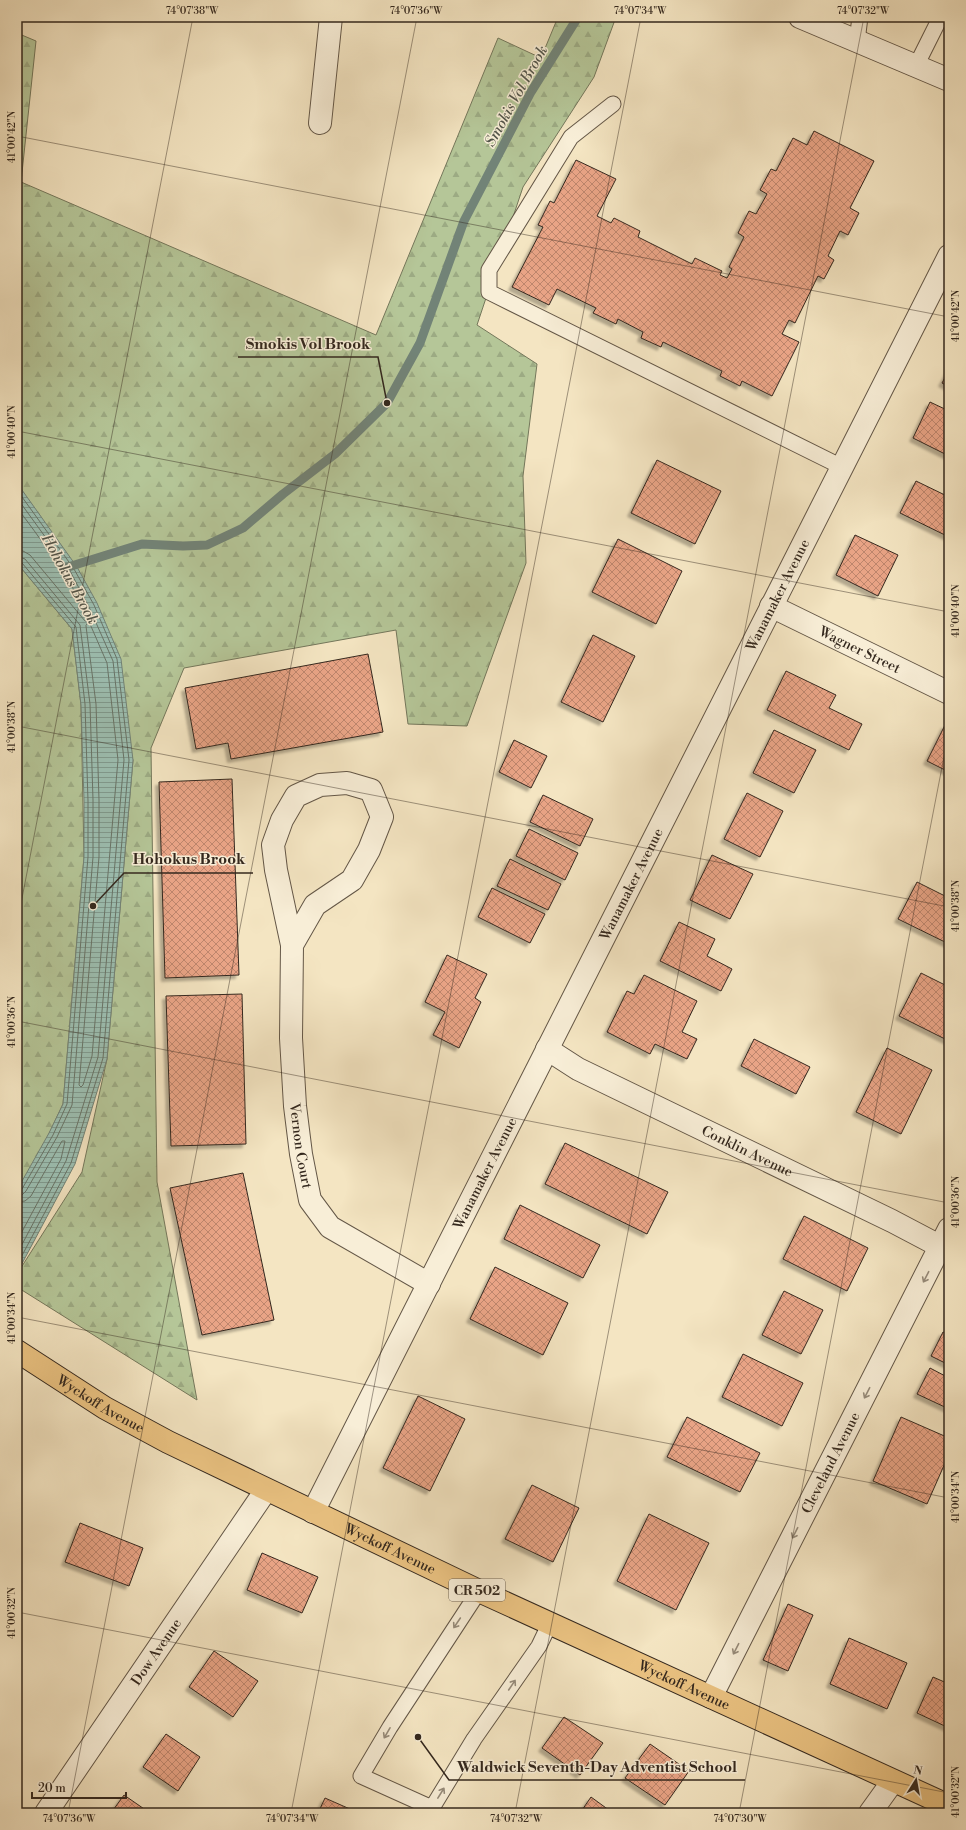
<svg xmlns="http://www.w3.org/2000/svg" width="966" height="1830" viewBox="0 0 966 1830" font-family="'Libre Bodoni',serif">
<defs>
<pattern id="forest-firs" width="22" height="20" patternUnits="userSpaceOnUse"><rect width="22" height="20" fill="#b5c698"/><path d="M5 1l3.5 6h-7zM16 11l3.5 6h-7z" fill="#9caa83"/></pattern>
<pattern id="water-rules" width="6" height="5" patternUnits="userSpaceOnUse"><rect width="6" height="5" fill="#9cbfb2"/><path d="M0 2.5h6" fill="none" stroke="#809b90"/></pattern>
<pattern id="building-cross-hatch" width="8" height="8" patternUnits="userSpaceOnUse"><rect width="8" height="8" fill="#e9a486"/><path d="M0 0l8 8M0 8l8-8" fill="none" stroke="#be866d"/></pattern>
<filter id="shadow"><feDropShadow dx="-3.5" dy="3.5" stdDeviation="1" flood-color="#0004"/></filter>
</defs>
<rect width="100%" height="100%" fill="#f4e5c2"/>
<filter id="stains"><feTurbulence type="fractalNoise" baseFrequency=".005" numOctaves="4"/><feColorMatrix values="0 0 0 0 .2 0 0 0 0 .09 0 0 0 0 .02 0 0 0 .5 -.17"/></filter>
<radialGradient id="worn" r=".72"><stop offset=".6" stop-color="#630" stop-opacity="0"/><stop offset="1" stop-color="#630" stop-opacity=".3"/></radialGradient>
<path fill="url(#forest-firs)" stroke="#74775b" d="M558 17H616L594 77 523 187 477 325 537 364 523 476 526 563 467 726 408 724 396 630 184 668 151 748 157 1182 197 1400 17 1287V1274L82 1172 107 1059 133 760 17 484V33L36 41 21 182 376 335 498 38 541 58Z
M17 563 72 629 81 705 84 857 63 1104 17 1202Z"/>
<path fill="url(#water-rules)" stroke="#728377" d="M17 483 77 567 97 603 121 659 133 760 107 1059 75 1164 17 1273V1190L49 1133 63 1104 84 857V801L81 705 72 629 17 563Z"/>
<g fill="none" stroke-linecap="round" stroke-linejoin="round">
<path stroke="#687468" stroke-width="1" d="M17 490 74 569 94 605 117 659 129 760 103 1058 71 1163 17 1265
M17 498 70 571 89 607 113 661 124 760 98 1057 66 1161 17 1254
M17 508C31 525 88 604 88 621H85L30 555 23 551 17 550
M17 556 25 559 80 625 90 704 93 800V857L72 1105 57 1137 26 1191 22 1195 17 1196
M17 561 22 563 76 627 85 704 88 801V857L67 1104 53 1135 22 1189 17 1191
M88 623 90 624 107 663 118 760 92 1056 83 1085 81 1087 79 1085 99 857V800L96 704 86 626Z
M17 1202 25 1201 31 1196 62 1141H65L61 1159 17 1241"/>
<path stroke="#728377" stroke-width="9" d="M65 568 142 544 183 546 207 545 243 528 283 494 335 454 387 403 420 343 464 221 531 92 578 17"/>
</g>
<path fill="url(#building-cross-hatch)" stroke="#34281e" filter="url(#shadow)" d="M814 131 874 161 850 208 859 213 848 235 840 231 828 256 834 260 824 279 818 276 795 323 789 320 782 334 799 342 772 396 742 381 740 386 720 376 722 371 663 342 661 347 641 338 643 332 618 319 616 324 593 313 596 308 557 289 549 305 512 287 543 227 538 225 550 201 554 203 576 160 616 179 597 216 611 223 614 218 640 231 638 237 692 264 695 258 722 271 720 275 727 278 732 269 729 267 744 237 738 233 749 211 756 214 767 194 760 190 771 169 776 171 793 138 807 145Z
M949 370V387L942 383Z
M930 402 949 411V456L913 438Z
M657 460 721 491 695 544 631 513Z
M916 481 949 497V537L900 513Z
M855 535 898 555 878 596 836 575Z
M618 539 682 571 656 624 592 592Z
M593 635 635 656 603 722 561 702Z
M368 654 383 732 231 759 228 743 196 749 185 688Z
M786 671 836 695 829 708 862 724 849 750 767 710Z
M945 725 949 726V772L927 761Z
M774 730 816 750 794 793 753 773Z
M514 740 547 756 531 788 499 772Z
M232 779 239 975 165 978 159 782Z
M747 793 783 811 760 857 724 839Z
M543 795 593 819 580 846 530 822Z
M529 829 578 853 565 880 516 856Z
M712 855 753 874 730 919 690 900Z
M510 859 561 884 548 910 497 886Z
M917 882 949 898V944L898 919Z
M492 888 545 914 530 943 478 917Z
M679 922 715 939 707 956 732 969 721 991 660 961Z
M447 955 487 974 475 998 481 1002 459 1048 433 1035 445 1012 425 1002Z
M921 973 949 987V1041L899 1016Z
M644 975 697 1001 682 1032 697 1039 687 1059 655 1044 650 1054 607 1032 627 991 634 994Z
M242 994 246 1144 171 1146 166 996Z
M754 1039 810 1067 796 1094 741 1066Z
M887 1048 932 1070 901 1134 856 1112Z
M565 1143 668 1192 647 1234 545 1184Z
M243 1173 274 1320 202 1335 170 1188Z
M520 1205 600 1245 583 1278 504 1239Z
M804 1216 868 1248 847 1291 783 1259Z
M495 1267 568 1303 543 1355 470 1319Z
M784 1291 823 1310 801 1354 762 1335Z
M943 1332 949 1334V1365L931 1356Z
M743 1354 803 1383 782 1426 722 1397Z
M930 1368 949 1378V1409L917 1394Z
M418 1396 465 1419 430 1491 383 1468Z
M687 1417 760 1453 740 1492 667 1457Z
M901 1417 949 1438V1454L927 1504 873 1481Z
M532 1485 579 1508 553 1562 505 1539Z
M649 1514 709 1543 676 1610 617 1581Z
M80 1523 143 1548 129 1586 65 1562Z
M262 1553 318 1577 302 1613 247 1590Z
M788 1604 813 1615 788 1671 763 1660Z
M849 1638 907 1663 887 1709 830 1684Z
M214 1651 258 1681 233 1717 189 1687Z
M933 1677 949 1684V1728L917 1713Z
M564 1717 603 1743 580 1775 542 1748Z
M166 1734 200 1757 178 1791 143 1767Z
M650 1744 689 1771 665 1805 625 1778Z
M124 1795 150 1813H111Z
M591 1797 613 1813H580Z
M325 1798 359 1813H318Z"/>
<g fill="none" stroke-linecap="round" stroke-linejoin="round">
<g stroke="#645747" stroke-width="17">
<path id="service" d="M857 41 860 17
M916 66 937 24 938 17
M613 104 571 137 489 270V292L842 467
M479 1591 390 1727 361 1776 432 1808 474 1739 539 1646 550 1623"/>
</g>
<g stroke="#645747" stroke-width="24">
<g id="minor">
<path d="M800 17 949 80"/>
<path d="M320 123 331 17"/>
<path id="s1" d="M771 606 949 693"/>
<path id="s2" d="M292 945 276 870 273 845 282 820 296 796 320 785 347 783 371 790 382 817 369 850 352 880 315 905 292 945 291 1038 295 1106 301 1154 310 1200 330 1227 429 1284"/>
<path id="s3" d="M547 1049 578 1069 892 1221 949 1251"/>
<path id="s4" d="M313 1512 949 256"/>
<path id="s5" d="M711 1697 949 1229"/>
<path id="s6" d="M46 1813 266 1490"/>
<path d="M870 1813 893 1781"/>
</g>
</g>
<g stroke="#34281e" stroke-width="24">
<g id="primary">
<path id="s7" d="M17 1351 105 1408 168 1442 479 1591 949 1806"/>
</g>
</g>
<use href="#service" stroke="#f8eed7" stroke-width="15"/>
<use href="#minor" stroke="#f8eed7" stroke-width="22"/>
<use href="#primary" stroke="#eac281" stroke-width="22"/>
</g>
<defs><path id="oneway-shaft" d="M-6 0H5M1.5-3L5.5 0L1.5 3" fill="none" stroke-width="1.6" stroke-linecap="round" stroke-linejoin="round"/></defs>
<g stroke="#968b7a">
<use href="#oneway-shaft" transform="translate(926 1277) rotate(117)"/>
<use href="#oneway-shaft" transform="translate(867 1393) rotate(117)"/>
<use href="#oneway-shaft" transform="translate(795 1533) rotate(117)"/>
<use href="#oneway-shaft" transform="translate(457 1623) rotate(124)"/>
<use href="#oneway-shaft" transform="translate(736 1649) rotate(117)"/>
<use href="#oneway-shaft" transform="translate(512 1685) rotate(-56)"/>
<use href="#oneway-shaft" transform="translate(387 1733) rotate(120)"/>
<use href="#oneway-shaft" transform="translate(441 1793) rotate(-58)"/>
</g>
<path fill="none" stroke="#34281e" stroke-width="1" stroke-opacity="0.45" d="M925 17 949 22M17 136 949 317M17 431 949 612M17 726 949 907M17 924 193 17M17 1021 949 1203M17 1317 949 1498M17 1612 949 1793M68 1813 417 17M291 1813 641 17M515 1813 864 17M739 1813 949 731"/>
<g text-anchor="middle" stroke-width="3" stroke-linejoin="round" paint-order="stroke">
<rect fill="#f8eed7" stroke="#6f6356" stroke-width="1" x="449" y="1579" width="56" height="22" rx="3"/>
<g font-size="13" font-weight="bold" fill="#34281e">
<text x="477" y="1595">CR 502</text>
</g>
<g font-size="14" fill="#34281e" stroke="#f8eed7">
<text dy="5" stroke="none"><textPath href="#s4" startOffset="1028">Wanamaker Avenue</textPath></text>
<text dy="5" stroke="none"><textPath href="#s1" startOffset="99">Wagner Street</textPath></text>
<text dy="5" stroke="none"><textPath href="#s4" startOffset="704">Wanamaker Avenue</textPath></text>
<text dy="5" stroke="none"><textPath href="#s2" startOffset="626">Vernon Court</textPath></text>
<text dy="5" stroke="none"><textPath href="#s3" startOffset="225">Conklin Avenue</textPath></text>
<text dy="5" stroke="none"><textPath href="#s4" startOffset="380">Wanamaker Avenue</textPath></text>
<text dy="5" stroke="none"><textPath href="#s7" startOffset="99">Wyckoff Avenue</textPath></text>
<text dy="5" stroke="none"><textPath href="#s5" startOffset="263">Cleveland Avenue</textPath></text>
<text dy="5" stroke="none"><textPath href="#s7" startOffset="423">Wyckoff Avenue</textPath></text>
<text dy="5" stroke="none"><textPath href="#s6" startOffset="195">Dow Avenue</textPath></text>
<text dy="5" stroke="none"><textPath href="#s7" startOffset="747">Wyckoff Avenue</textPath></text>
</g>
<g font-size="15" font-style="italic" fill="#53554a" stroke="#f8eed7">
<text transform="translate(516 96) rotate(-61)" y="5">Smokis Vol Brook</text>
<text transform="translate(70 579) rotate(61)" y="5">Hohokus Brook</text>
</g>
</g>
<path fill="none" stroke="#34281e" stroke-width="1.5" d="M387 403L378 357H238M93 906L124 873H253M418 1737L449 1780H745"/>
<g fill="#34281e" stroke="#f8eed7" stroke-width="1.5">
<circle cx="387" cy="403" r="4"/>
<circle cx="93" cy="906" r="4"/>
<circle cx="418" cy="1737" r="4"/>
</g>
<g font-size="15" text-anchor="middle" font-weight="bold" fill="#34281e" stroke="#f8eed7" stroke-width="3" stroke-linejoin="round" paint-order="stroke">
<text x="308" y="349">Smokis Vol Brook</text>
<text x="189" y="864">Hohokus Brook</text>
<text x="597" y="1772">Waldwick Seventh-Day Adventist School</text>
</g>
<rect width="966" height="1830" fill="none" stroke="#f4e5c2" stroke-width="44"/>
<g transform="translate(916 1780) rotate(11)" stroke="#f8eed7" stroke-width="3" paint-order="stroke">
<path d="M0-3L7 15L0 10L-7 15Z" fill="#34281e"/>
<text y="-6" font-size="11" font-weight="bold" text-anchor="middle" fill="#34281e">N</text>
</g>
<path d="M32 1792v6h94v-6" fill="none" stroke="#34281e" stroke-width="2"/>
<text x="38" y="1792" font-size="12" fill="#34281e" stroke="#f8eed7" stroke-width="3" paint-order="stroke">20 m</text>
<rect x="22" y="22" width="922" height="1786" fill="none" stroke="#34281e" stroke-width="1.5"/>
<g font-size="10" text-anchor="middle" fill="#34281e">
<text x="192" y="14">74°07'38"W</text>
<text x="416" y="14">74°07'36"W</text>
<text x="640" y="14">74°07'34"W</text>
<text x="863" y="14">74°07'32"W</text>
<text transform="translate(11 137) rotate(-90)" y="4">41°00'42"N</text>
<text transform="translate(955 316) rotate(-90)" y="4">41°00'42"N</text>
<text transform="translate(11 432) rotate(-90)" y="4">41°00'40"N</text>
<text transform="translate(955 611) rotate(-90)" y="4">41°00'40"N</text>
<text transform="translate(11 727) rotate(-90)" y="4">41°00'38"N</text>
<text transform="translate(955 906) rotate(-90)" y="4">41°00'38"N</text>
<text transform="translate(11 1022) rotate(-90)" y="4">41°00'36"N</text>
<text transform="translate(955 1202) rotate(-90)" y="4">41°00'36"N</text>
<text transform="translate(11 1318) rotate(-90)" y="4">41°00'34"N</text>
<text transform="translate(955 1497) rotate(-90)" y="4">41°00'34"N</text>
<text transform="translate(11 1613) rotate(-90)" y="4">41°00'32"N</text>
<text transform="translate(955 1792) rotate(-90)" y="4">41°00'32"N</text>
<text x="69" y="1822">74°07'36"W</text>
<text x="292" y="1822">74°07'34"W</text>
<text x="516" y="1822">74°07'32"W</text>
<text x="740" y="1822">74°07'30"W</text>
</g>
<rect width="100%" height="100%" filter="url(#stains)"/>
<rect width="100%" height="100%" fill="url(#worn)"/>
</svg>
